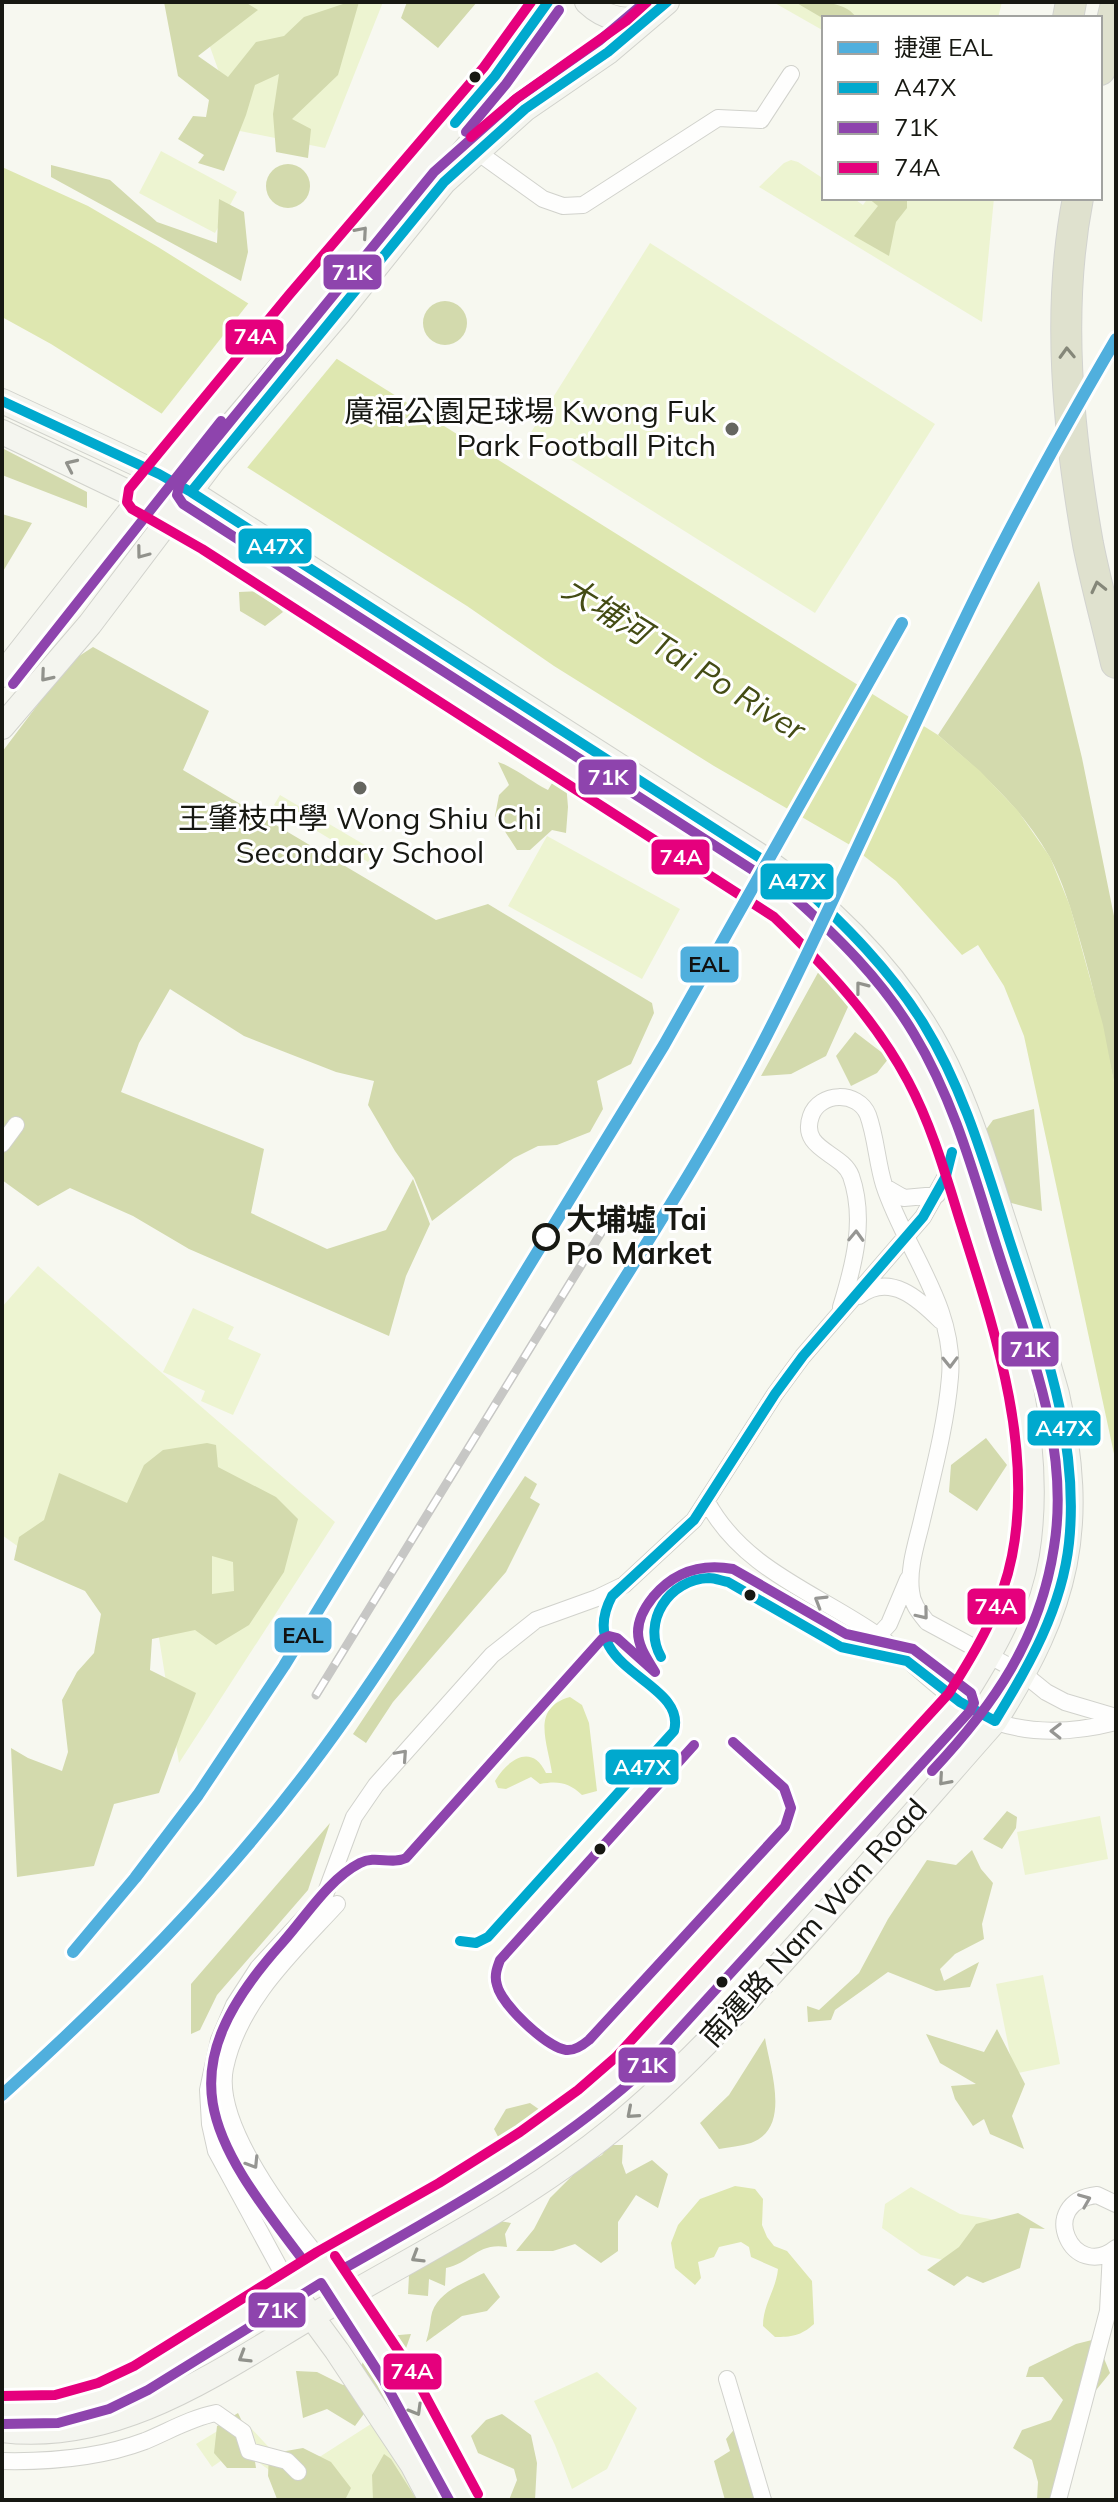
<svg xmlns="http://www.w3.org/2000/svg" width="1118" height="2502" viewBox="0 0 1118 2502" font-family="Mulish,'Noto Sans TC',sans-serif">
<rect width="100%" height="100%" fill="#f7f8f0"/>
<path fill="#edf4d1" d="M194 2H383L325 148 240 131Z
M773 2H1002L998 18H824V31Z
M161 151 237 192 215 233 139 193Z
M791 160 798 162 824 179V198H853L863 205 868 198H994L982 322 759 187 784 163Z
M650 243 935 424 815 613 530 434Z
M280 795 375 851 368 862 274 805Z
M547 836 680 909 642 979 508 906Z
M38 1266 335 1522 179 1763 155 1613 20 1548 2 1535V1344L4 1341 2 1336V1307Z
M193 1308 234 1327 228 1339 261 1354 233 1415 201 1401 205 1391 163 1372Z
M1100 1816 1108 1859 1025 1875 1017 1832Z
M1043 1975 1060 2064 1014 2074 996 1984Z
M911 2187 960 2214 996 2220 966 2265 921 2255 882 2228 885 2204Z
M597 2372 637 2408 607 2469 572 2489 555 2445 534 2401Z
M234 2421 249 2426 276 2455 321 2456 374 2422 418 2500C341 2500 299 2502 241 2447L212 2467 196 2444Z"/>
<path fill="#d3daad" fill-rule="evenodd" d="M164 2H245L258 10 198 56 228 77 256 42 284 36 304 17 349 2H359L338 75 292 119 311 129 308 158 276 152 273 114 279 74 255 85 246 115 224 171 198 163 204 155 178 139 193 116 206 117 209 100 178 76Z
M407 2H477L438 48 401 18Z
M795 2C819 2 844 0 857 18L824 19Z
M266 186a22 22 0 1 1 44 0a22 22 0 1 1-44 0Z
M51 165 110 180 157 222 217 243 219 199 244 212 248 252 241 281 51 177Z
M868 198H907V208L896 222 889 256 854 236 878 206Z
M423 323a22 22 0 1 1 44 0a22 22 0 1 1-44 0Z
M2 448 87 492V508L2 475Z
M2 514 32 523 2 573Z
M1039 581 1082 758 1116 926V1092C1105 1040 1094 988 1079 937 1071 910 1063 881 1049 856 1022 808 980 771 938 735Z
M262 591 283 612 265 626 240 611 239 592Z
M93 647 209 711 183 770 436 920 488 904 652 1003 654 1013 631 1064 597 1081 603 1109 590 1132 557 1145 538 1146 514 1158 432 1221 414 1178 395 1151 368 1105 374 1081 336 1072 244 1036 170 989 139 1043 121 1092 264 1149 251 1213 327 1249 386 1230 413 1179 430 1224 406 1276 389 1336 189 1249 133 1216 70 1188 38 1206 2 1180V752L70 662Z
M498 762C516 768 530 781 548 790L555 778 566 783 568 807 566 833 552 830 530 850H517L495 816 499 795 509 785Z
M820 969 852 998 826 1056 791 1074 761 1076Z
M855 1032 889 1058 877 1073 851 1086 836 1056Z
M1034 1109 1042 1211 989 1197 982 1135 993 1120Z
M986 1438 1007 1465 977 1511 949 1492 951 1465Z
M207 1443 216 1445 218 1467 276 1497 298 1519 284 1572 249 1625 216 1645 195 1630 152 1639 150 1670 196 1693 159 1793 114 1804 94 1866 17 1877 11 1748 28 1758 62 1771 68 1752 62 1700 77 1672 94 1653 101 1614 85 1591 14 1560 19 1537 44 1520 59 1473 127 1503 144 1465 163 1450ZM212 1556 233 1562 234 1591 212 1594Z
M525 1476 537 1484 530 1498 540 1504 506 1572 393 1702 366 1743 353 1734Z
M1007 1811 1017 1817 1016 1828 1002 1849 983 1839Z
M330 1823 308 1890 217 1995 200 2030 191 2034V1984Z
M972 1850 981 1869 993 1883 982 1924 984 1939 955 1954 940 1969 944 1981 979 1962 970 1987 936 1991 888 1972 835 2010 831 2020 808 2022 807 2006 819 2010 859 1973 888 1919 927 1860 956 1865Z
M997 2029 1025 2084 1012 2116 1024 2149 990 2134 984 2119 973 2126 955 2099 951 2086 976 2084 940 2063 926 2034 984 2052Z
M765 2038C770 2069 792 2128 751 2143 741 2146 729 2147 719 2149L700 2123 729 2095Z
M530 2103 550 2117 506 2152 494 2129 506 2109Z
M609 2145H623L622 2163 626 2174 652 2160 668 2174 658 2208 636 2195 618 2222V2251L601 2263 575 2244 553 2251H516L534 2229 550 2198 581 2167 602 2155Z
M1018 2213 1045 2229 1030 2228 1020 2268 983 2283 967 2276 954 2286 927 2270 959 2247 976 2224Z
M493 2220 511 2223 505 2234 507 2247C477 2242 471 2263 446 2268L445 2286 429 2279 428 2296 408 2294 409 2275Z
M484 2273 500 2297 487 2311 462 2316 426 2342C429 2332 430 2326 431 2317 435 2292 466 2282 484 2273Z
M411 2334 405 2351 392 2353 420 2393 415 2431 397 2436 361 2366C377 2334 376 2337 411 2334Z
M1096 2339 1110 2373 1084 2405 1060 2500H1037L1038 2482 1032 2460 1013 2448 1022 2430 1051 2420 1063 2400 1043 2377H1026L1029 2367 1076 2344Z
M296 2371 317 2372 343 2385 363 2379 366 2411 355 2426 327 2409 303 2418Z
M238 2413 252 2442 256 2468H227L214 2453 217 2426Z
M502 2414 531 2435 537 2463 535 2500H509L517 2480 514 2469 478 2453 471 2436 486 2420Z
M738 2425 743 2442 763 2470 755 2500H725L714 2461 730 2451 726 2439Z
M303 2448 331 2462 351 2488 345 2500 277 2499 268 2476 269 2454Z
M384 2454 391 2459 417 2500H373L372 2475Z"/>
<path fill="#dee7b0" d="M2 167 88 206 158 247 938 735 980 771 1018 811 1050 857 1070 906 1103 1025 1116 1092V1463L1024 1036 1004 986 978 945 962 955 896 881 850 845 714 766 554 666 467 606 51 344 2 317Z
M570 1697 582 1705 589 1723 597 1791 582 1795C568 1782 558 1781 540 1784L531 1777 506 1789 498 1788 495 1781C508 1759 532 1743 546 1773H552C548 1743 530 1708 570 1697Z
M735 2186 755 2189 763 2199 762 2225 767 2237 774 2246 787 2251 812 2281 814 2324C801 2336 791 2337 775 2337L763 2326C763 2304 776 2290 778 2269L751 2257 749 2247 741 2242 719 2247 714 2257 698 2262 701 2278 695 2285 675 2268 671 2243 678 2225 700 2199Z"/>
<path fill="#f7f8f0" d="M251 300 339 356 246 469 159 417Z"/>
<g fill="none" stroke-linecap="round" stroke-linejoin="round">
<g stroke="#d1d2cc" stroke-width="18">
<path id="street" d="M476 151 543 199 563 206 583 205 718 118 761 120 791 74
M2 1144 16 1125
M885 1187 904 1198 937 1195
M859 1296C890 1272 919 1299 941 1321
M841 1307C854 1265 866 1219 851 1176 842 1152 799 1150 811 1116 819 1092 858 1090 868 1115 876 1137 877 1163 884 1185 905 1250 956 1306 950 1377 946 1425 933 1473 922 1520 917 1542 908 1567 911 1591 912 1604 919 1612 927 1622L1025 1675 1046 1692 1065 1702 1116 1717
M707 1502C744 1570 817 1593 877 1635 916 1663 950 1705 996 1722 1035 1735 1077 1732 1116 1722
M878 1636 889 1624 908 1579
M1116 2204 1097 2195C1035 2202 1073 2283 1116 2248
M324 2264C289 2222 213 2125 225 2068 239 2001 293 1952 337 1904
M290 2287 216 2151 210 2124 208 2090 212 2071 219 2040 234 2005 258 1968 325 1895 354 1817 376 1785 492 1655 536 1620 597 1598 624 1585 694 1520 775 1394 803 1356 923 1217 946 1176 952 1154
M727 2379 763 2500
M2 2461C50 2462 100 2458 145 2441 169 2431 191 2418 216 2413L243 2432 249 2451 287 2461 298 2472
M1058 2500 1108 2311 1111 2252"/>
</g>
<g stroke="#d1d2cc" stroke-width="26">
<path id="secondary" d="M587 2C605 19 628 25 651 14
M2 401 159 474 191 492 757 854C841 913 912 986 954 1081 975 1128 989 1176 1005 1225 1023 1281 1041 1337 1057 1394 1087 1528 1068 1606 995 1721 927 1798 860 1876 791 1952 735 2014 678 2076 613 2129 520 2205 411 2258 309 2318 215 2374 117 2444 2 2430
M2 432 140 498 209 537 743 879C815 928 866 985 912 1059 940 1105 954 1159 971 1211 1006 1322 1046 1436 1027 1554 1018 1609 990 1655 960 1702L626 2067 587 2101 528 2144 446 2195 324 2264 141 2378 103 2396 57 2409 2 2410
M2 675 190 435 495 76 548 2
M2 727 90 624 214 460 339 313 444 182 525 109 608 52 667 2
M324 2264C378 2337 425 2418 465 2500
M290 2287 337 2351 412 2464 431 2500"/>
</g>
<g stroke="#d2d3cf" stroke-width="32">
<path id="highway" d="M1068 18 1071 2
M1100 70 1116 4
M1078 198C1056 311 1068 431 1088 544 1096 584 1107 624 1116 663"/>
</g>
<use href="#street" stroke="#fefefd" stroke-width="16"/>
<use href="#secondary" stroke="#f4f5ef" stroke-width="24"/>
<use href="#highway" stroke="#dfe1ce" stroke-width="30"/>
<g stroke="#c7c7c5" stroke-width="9">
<path id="rail" d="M316 1695 609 1220"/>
</g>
<use href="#rail" stroke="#fff" stroke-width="6" stroke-dasharray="18" stroke-linecap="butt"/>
<g stroke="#fff" stroke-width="16">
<path id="bus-1" d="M455 123 495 76 548 2
M2 401 159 474 191 492 799 883C845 925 890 970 923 1023 965 1091 986 1168 1010 1242 1042 1340 1080 1439 1069 1543 1062 1608 1029 1666 995 1721
M191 492 444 182 525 109 608 52 667 2
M661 1657C641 1622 669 1579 709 1578 715 1578 722 1581 728 1582L841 1647 907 1661 960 1702 995 1721
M460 1941 476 1943 488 1937 674 1731C688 1679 572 1671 612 1596L694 1520 775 1394 803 1356 923 1217 946 1176 952 1152"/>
</g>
<g stroke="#fff" stroke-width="16">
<path id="bus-2" d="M645 2 599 41 516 99 434 172 180 483 177 495 183 504 790 894C837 936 882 980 914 1034 954 1100 974 1175 997 1248 1027 1344 1071 1444 1054 1547 1040 1639 994 1705 932 1771
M466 132 506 84 559 10
M13 684 221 421
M694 1745 500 1960C497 1968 494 1976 497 1985 501 2004 546 2047 566 2050 574 2051 583 2045 589 2040L785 1827 791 1808 784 1788 733 1742
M303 2260C207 2135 165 2073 283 1942 306 1916 329 1879 360 1863 376 1855 391 1865 406 1858L602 1639 609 1636 617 1638 655 1672C648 1660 638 1647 638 1632 638 1618 645 1607 653 1597 674 1572 700 1563 733 1569L846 1634 913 1649 971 1693 974 1703 970 1711 635 2078C547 2155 446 2211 345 2268
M2 2424 58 2423 109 2409 148 2390 321 2283 384 2381 449 2500"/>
</g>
<g stroke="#fff" stroke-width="16">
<path id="bus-3" d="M471 137 517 98 626 21 647 2
M335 2256 412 2371 478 2494
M2 2396 55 2395 98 2383 134 2366 317 2252 439 2183 520 2132 578 2090 616 2057 949 1693C976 1651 1002 1607 1012 1556 1034 1445 994 1329 961 1224 946 1176 932 1126 908 1081 875 1019 825 966 774 917L202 549 132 509 127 502 129 489 289 295 484 67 531 2"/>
</g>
<use href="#bus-1" stroke="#00a9ce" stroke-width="10"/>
<use href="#bus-2" stroke="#8e44ad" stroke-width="10"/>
<use href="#bus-3" stroke="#e5007d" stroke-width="10"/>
<g stroke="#fff" stroke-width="18">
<path id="metro-1" d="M73 1952 135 1878 198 1795 284 1666 664 1045 902 623
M2 2095C114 1994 220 1887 311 1766 402 1645 477 1514 557 1386 631 1267 709 1150 772 1025 845 881 908 733 980 588 1022 503 1068 421 1116 339"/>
</g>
<use href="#metro-1" stroke="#50afdd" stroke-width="12"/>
</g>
<defs><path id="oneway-chevron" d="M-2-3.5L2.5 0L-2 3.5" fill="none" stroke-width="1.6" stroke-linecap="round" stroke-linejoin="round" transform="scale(2)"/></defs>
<g stroke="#91928c">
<use href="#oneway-chevron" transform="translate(362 232) rotate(-49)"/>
<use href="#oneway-chevron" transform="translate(71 465) rotate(-155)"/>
<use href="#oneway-chevron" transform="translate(142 553) rotate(127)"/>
<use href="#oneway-chevron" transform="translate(46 676) rotate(130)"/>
<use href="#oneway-chevron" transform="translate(861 987) rotate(-128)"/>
<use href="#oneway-chevron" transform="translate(944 1780) rotate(131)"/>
<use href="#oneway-chevron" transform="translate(632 2113) rotate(139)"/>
<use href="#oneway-chevron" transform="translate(417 2257) rotate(149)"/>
<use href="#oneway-chevron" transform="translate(244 2357) rotate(149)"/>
<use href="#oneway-chevron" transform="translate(416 2410) rotate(60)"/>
</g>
<g stroke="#858779">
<use href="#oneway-chevron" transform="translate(1067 353) rotate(-92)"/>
<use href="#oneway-chevron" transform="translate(1098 587) rotate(-103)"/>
</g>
<g stroke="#969693">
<use href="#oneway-chevron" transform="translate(856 1236) rotate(-88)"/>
<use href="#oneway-chevron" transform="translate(950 1362) rotate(89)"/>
<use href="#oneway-chevron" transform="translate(820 1601) rotate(-149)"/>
<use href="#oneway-chevron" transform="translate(923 1614) rotate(51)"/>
<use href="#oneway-chevron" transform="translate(1056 1731) rotate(-179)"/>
<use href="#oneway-chevron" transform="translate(402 1755) rotate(-48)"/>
<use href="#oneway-chevron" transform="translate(253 2163) rotate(58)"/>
<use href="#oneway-chevron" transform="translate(1085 2200) rotate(-22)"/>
</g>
<g fill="#171812" stroke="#fff" stroke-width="3">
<circle cx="475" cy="77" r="7"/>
<circle cx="750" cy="1595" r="7"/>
<circle cx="600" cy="1849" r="7"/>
<circle cx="722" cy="1982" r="7"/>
</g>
<g fill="#656660" stroke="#fff" stroke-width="3">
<circle cx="732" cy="429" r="8"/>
<circle cx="360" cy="788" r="8"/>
</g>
<circle fill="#fff" stroke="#171812" stroke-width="4" cx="546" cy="1237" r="12"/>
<g text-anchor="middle" stroke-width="6" stroke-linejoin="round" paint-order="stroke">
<g font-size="30" fill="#171812" stroke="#fff" text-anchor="end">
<text x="716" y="422">廣福公園足球場 Kwong Fuk<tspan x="716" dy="34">Park Football Pitch</tspan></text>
<text x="360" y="829" text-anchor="middle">王肇枝中學 Wong Shiu Chi<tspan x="360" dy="34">Secondary School</tspan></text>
</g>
<g font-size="30" font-weight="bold" fill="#171812" stroke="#fff" text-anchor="start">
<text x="566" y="1230">大埔墟 Tai<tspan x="566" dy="34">Po Market</tspan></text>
</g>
<g font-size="30" fill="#171812" stroke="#fff">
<text transform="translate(814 1923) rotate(-48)" y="10">南運路 Nam Wan Road</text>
</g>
<g font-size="32" font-style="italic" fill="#444c14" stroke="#fff">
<text transform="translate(684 659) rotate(32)" y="11">大埔河 Tai Po River</text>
</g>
</g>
<g stroke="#fff" stroke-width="3">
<rect x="322" y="253" width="61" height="38" rx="8" fill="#8e44ad"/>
<rect x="224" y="318" width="61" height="38" rx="8" fill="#e5007d"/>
<rect x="237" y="527" width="76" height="38" rx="8" fill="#00a9ce"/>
<rect x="577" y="758" width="61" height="38" rx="8" fill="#8e44ad"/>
<rect x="650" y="838" width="61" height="38" rx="8" fill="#e5007d"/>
<rect x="759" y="862" width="76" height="39" rx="8" fill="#00a9ce"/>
<rect x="679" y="945" width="61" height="39" rx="8" fill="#50afdd"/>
<rect x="1000" y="1330" width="60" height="38" rx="8" fill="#8e44ad"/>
<rect x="1026" y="1409" width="76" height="38" rx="8" fill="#00a9ce"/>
<rect x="966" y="1587" width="61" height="39" rx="8" fill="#e5007d"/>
<rect x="273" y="1616" width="60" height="38" rx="8" fill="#50afdd"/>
<rect x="604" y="1748" width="76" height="38" rx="8" fill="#00a9ce"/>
<rect x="617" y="2046" width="60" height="38" rx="8" fill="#8e44ad"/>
<rect x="247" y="2291" width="60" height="38" rx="8" fill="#8e44ad"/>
<rect x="382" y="2352" width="61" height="39" rx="8" fill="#e5007d"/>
</g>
<g font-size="22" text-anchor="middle" font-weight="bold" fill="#fff">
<text x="352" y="280">71K</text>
<text x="255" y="344">74A</text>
<text x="275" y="554">A47X</text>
<text x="608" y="785">71K</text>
<text x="681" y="865">74A</text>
<text x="797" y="889">A47X</text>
<text x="1030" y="1357">71K</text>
<text x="1064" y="1436">A47X</text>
<text x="996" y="1614">74A</text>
<text x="642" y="1775">A47X</text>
<text x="647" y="2073">71K</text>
<text x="277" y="2318">71K</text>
<text x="412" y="2379">74A</text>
</g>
<g font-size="22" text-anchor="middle" font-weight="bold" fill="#111">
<text x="709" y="972">EAL</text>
<text x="303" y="1643">EAL</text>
</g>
<rect width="1118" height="2502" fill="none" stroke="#171812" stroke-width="8"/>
<rect x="822" y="16" width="280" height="184" fill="#ffffff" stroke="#a2a3a0" stroke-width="2"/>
<rect x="838" y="42" width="40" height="12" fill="#50afdd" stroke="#a2a3a0" stroke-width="2"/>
<text x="894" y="56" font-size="24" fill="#171812">捷運 EAL</text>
<rect x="838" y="82" width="40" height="12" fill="#00a9ce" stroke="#a2a3a0" stroke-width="2"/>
<text x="894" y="96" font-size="24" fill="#171812">A47X</text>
<rect x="838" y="122" width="40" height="12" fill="#8e44ad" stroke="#a2a3a0" stroke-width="2"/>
<text x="894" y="136" font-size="24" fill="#171812">71K</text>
<rect x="838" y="162" width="40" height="12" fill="#e5007d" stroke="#a2a3a0" stroke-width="2"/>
<text x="894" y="176" font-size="24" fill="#171812">74A</text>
</svg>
